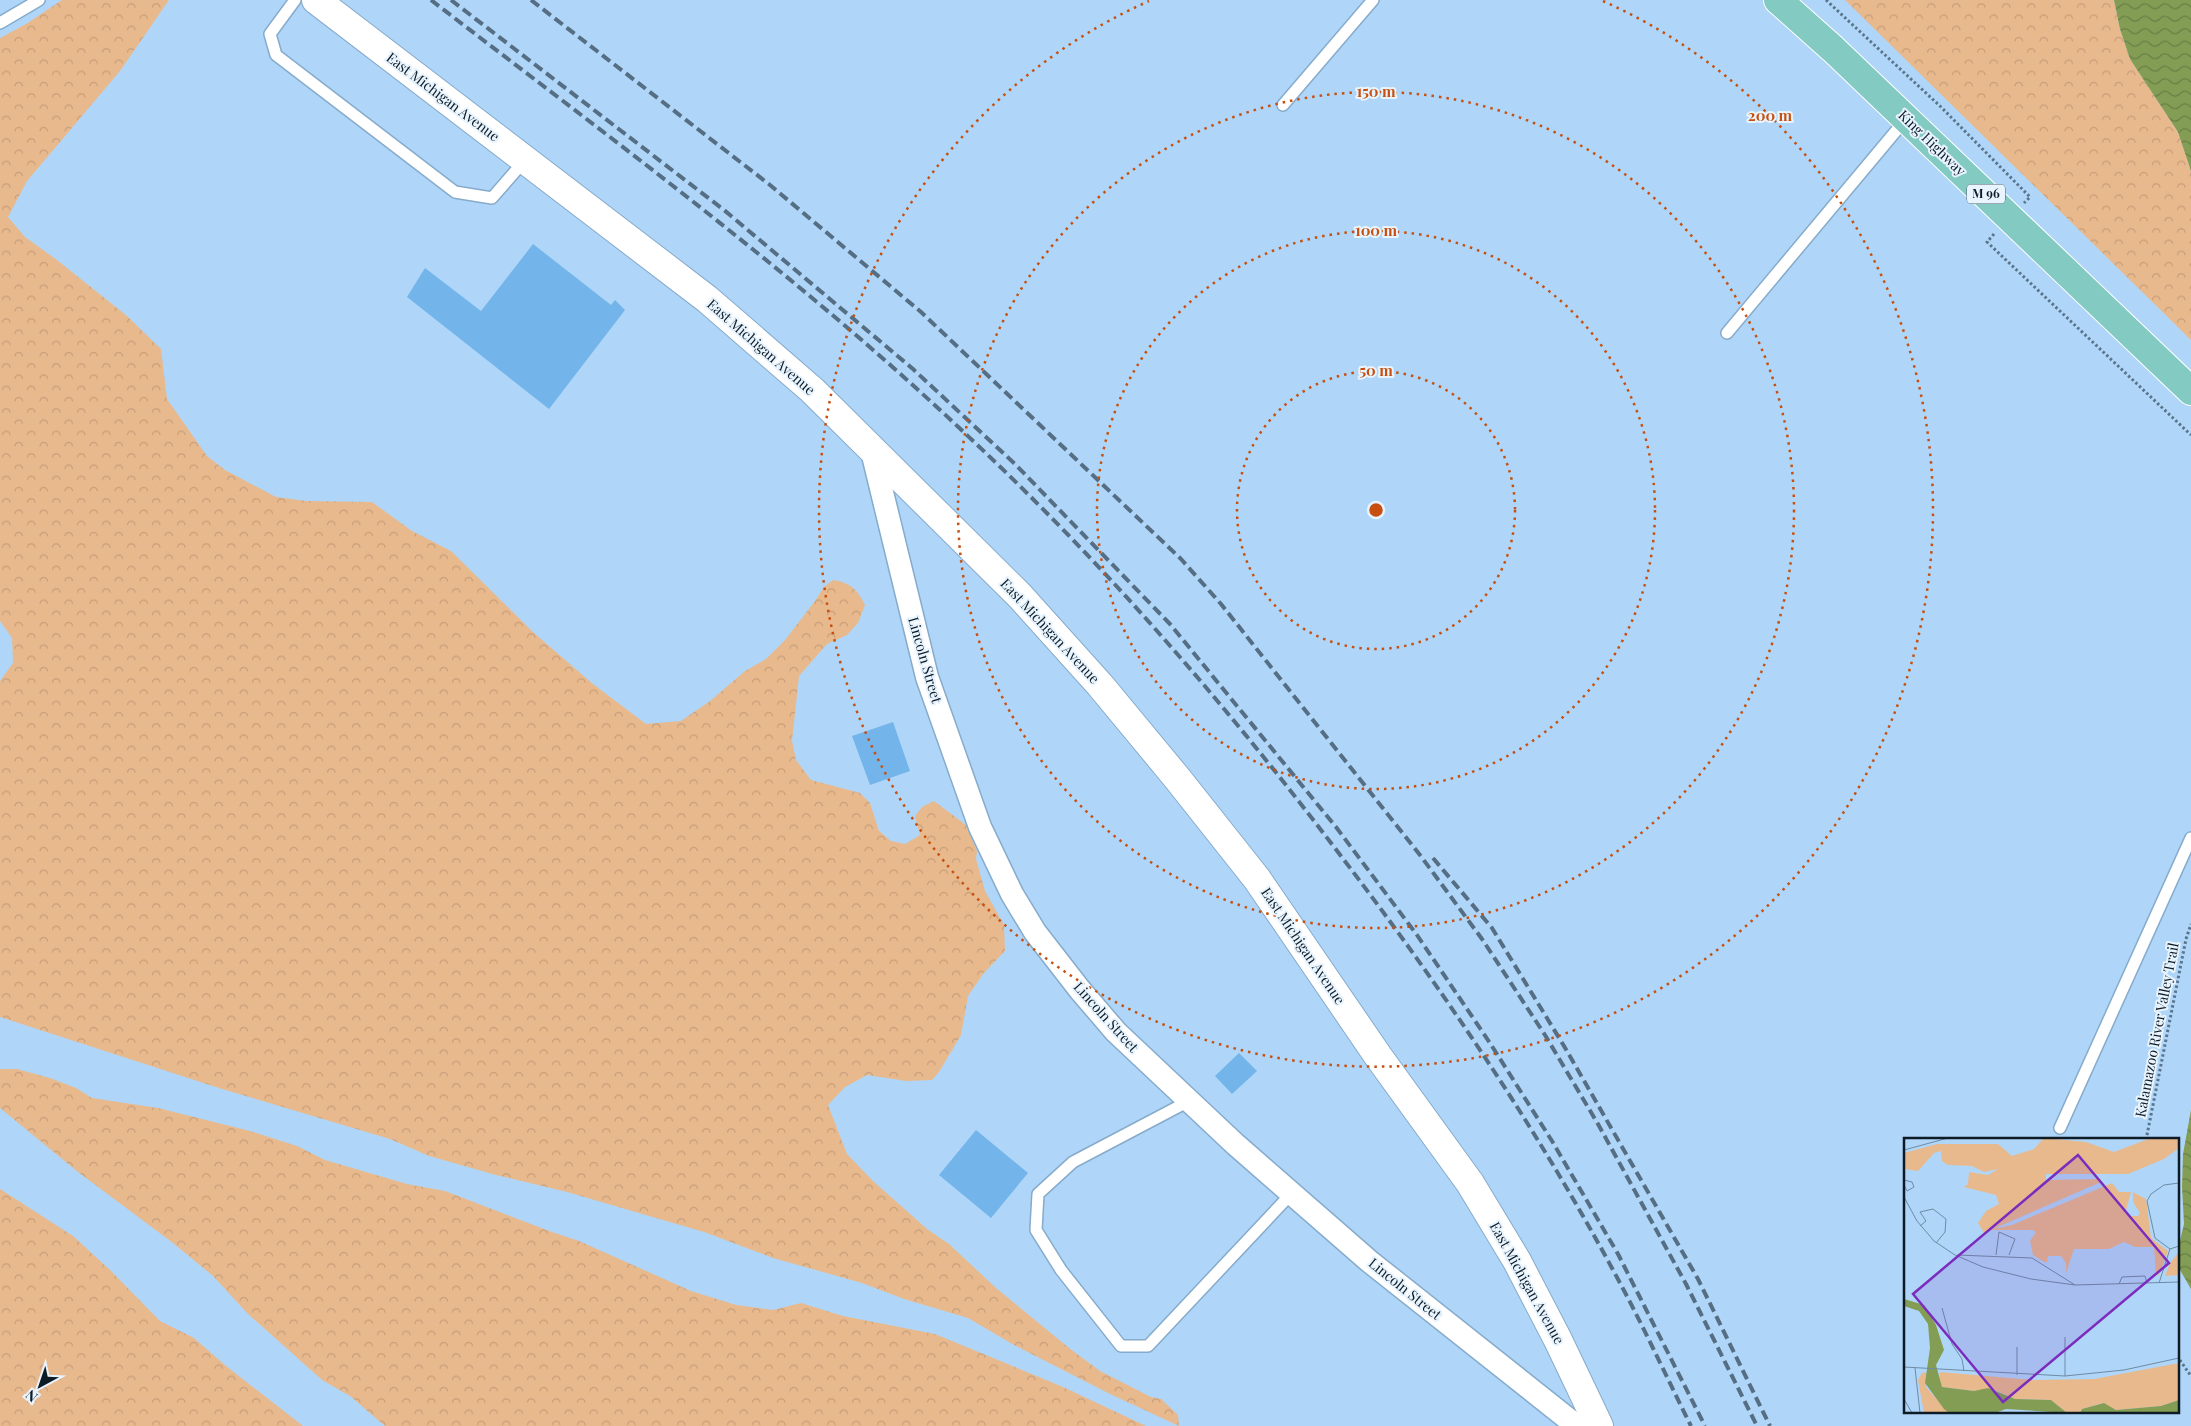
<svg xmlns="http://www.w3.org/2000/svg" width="2191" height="1426" viewBox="0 0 2191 1426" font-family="'Playfair Display',serif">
<defs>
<pattern id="forest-crowns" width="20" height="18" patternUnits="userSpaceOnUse" patternTransform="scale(1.25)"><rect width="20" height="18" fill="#e8b98d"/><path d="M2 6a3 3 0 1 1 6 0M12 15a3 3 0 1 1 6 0" fill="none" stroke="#c69e7a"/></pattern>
<pattern id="water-waves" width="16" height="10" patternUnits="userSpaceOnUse" patternTransform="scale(1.25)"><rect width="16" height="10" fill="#839d54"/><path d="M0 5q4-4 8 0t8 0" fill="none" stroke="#6a7f46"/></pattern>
</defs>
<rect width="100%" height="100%" fill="#afd6f8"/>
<path fill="url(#forest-crowns)" d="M62 0H169L120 71 27 181 8 217 25 237 57 260 127 316 161 349 167 399 207 456 225 470 276 497 306 501 372 502 412 531 451 551 534 633 593 684 646 724 681 721 710 701 745 671 766 659 785 640 815 601 824 587 833 580C851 583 857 589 865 605L858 623 847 635 827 644 799 676 792 741 796 760 811 780 860 793 870 803 879 831 891 841 905 844 920 835 915 816 922 807 934 801 966 825 977 851 976 859 985 891 1004 925 1005 951 983 974 968 996 961 1035 939 1072 932 1080 906 1081 867 1075 845 1087 828 1105 847 1154 873 1181 927 1229 949 1244 996 1288 1069 1348 1100 1371 1151 1397 1161 1399 1178 1415 1179 1426 1110 1394 1014 1345 968 1318 904 1299 862 1283 773 1258 704 1232 567 1192 496 1175 429 1156 390 1139 222 1089 0 1017V681L13 663 12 638 0 621V38L26 24Z
M1845 0H2114L2120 29 2130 59 2178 132 2191 171V340Z
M0 1069H17L50 1078 76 1088 92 1098 158 1108 250 1131 297 1146 325 1160 407 1184 445 1191 552 1232 579 1241 691 1291 736 1305 773 1310 801 1303 843 1316 935 1334 1063 1387 1146 1426H385L350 1396 322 1380 248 1314 213 1276 173 1243 78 1172 0 1108Z
M0 1189 73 1236 110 1270 160 1321 194 1338 226 1366 303 1426H0Z"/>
<path fill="url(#water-waves)" d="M2114 0H2191V171L2178 132 2130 59 2120 29Z
M2191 1110V1289L2180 1270 2177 1253 2184 1224 2182 1187 2183 1154Z"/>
<path fill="#73b4ea" d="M533 244 611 305 615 300 625 310 549 409 407 297 425 268 481 311Z
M893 722 910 771 870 785 852 736Z
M1239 1053 1257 1071 1232 1094 1215 1076Z
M976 1130 1028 1173 991 1218 939 1175Z"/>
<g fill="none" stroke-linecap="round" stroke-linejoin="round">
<g stroke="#86abcb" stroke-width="14">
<path id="service" d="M295 0 270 34 276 55 455 192 492 198 526 159
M0 23 39 0
M1283 105 1373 0
M1727 333 1906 119
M1189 1101 1073 1162 1038 1194 1036 1230 1061 1270 1121 1346H1148L1291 1194
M2060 1128 2191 838"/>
</g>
<g stroke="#86abcb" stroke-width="25">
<path id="minor" d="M871 447 927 677 980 827 1012 894 1035 932 1080 990 1116 1032 1235 1144 1369 1261 1577 1426"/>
</g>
<g stroke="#86abcb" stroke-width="30">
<path id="tertiary" d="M316 0 707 299 812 390 1020 596 1100 685 1177 778 1257 879 1378 1056 1470 1183 1517 1261 1558 1340 1599 1426"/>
</g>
<g stroke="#fff" stroke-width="30">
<path id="primary" d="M1778 0 1833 49 2191 391"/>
</g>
<path stroke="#5a748b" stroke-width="3" stroke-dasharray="2.5 2.5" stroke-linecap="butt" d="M1826 0 1941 107 2030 197 2024 203
M1994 234 1987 242 2191 435
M2146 1140 2186 939 2191 924
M2177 1356 2191 1376"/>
<use href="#service" stroke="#fff" stroke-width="11"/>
<use href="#minor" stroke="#fff" stroke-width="22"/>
<use href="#tertiary" stroke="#fff" stroke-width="28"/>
<use href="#primary" stroke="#83cac3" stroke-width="28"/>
<path stroke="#556e84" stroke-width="4" stroke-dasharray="10 5" stroke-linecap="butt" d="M431 0C614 141 803 279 971 439 1103 563 1221 699 1331 843 1435 978 1532 1120 1613 1270 1641 1321 1665 1374 1691 1426
M451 0 724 210 913 369 1015 464 1170 624 1336 827 1417 935 1490 1043 1552 1141 1618 1254 1705 1426
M531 0 770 185 921 312 1181 559 1221 604 1420 855 1482 939 1545 1035 1598 1124 1686 1284 1757 1426
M1433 858 1492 928 1564 1046 1698 1279 1770 1426"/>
</g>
<g fill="none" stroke="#c75010" stroke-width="2.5" stroke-dasharray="2.5 5">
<circle cx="1376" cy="510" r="139"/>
<circle cx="1376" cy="510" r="279"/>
<circle cx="1376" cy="510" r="418"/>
<path d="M1603 1A557 557 0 1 1 1149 1"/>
</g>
<g text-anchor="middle" stroke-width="4" stroke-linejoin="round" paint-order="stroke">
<rect fill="#e8f4fe" stroke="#4f5c68" stroke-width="1" x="1967" y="184.5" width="38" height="19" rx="4"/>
<g font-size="12" font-weight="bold" fill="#0d1b27">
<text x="1986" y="198">M 96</text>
</g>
<g font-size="14" fill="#0d1b27" stroke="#e8f4fe">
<text transform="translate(443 97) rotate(37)" y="5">East Michigan Avenue</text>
<text transform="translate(1932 143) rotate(44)" y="5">King Highway</text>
<text transform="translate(761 347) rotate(41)" y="5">East Michigan Avenue</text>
<text transform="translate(1050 631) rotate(47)" y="5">East Michigan Avenue</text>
<text transform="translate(925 660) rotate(74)" y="5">Lincoln Street</text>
<text transform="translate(1303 946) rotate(56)" y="5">East Michigan Avenue</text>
<text transform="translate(1106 1017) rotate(48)" y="5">Lincoln Street</text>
<text transform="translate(2157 1030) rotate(-79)" y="5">Kalamazoo River Valley Trail</text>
<text transform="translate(1527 1283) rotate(61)" y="5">East Michigan Avenue</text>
<text transform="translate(1405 1289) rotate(39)" y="5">Lincoln Street</text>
</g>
</g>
<g transform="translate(1904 1138)">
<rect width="275" height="275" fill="#afd6f8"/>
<path d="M140 0 182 4 210 14 247 0H275V10L260 21 224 36H142V42L197 41V44L80 95 74 85 82 73 95 66 92 57 60 49 64 46 65 34 84 37 94 31 80 34 68 28 44 27 38 23 37 13 30 15 14 33 0 31V15L33 6H94L108 18 130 11ZM208 45 215 54H227L222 72 224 78H234L236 75 229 64V54L242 61 247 100 264 113 255 137H252L250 109H231L220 104 205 111H170L162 135V125L157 118H144L143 124H140L129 117 126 103 132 94 128 92H85L108 87ZM275 114V137L261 138 266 125ZM275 225V262L257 268 212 272 199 265 178 271 176 275H163L147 262 111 261 88 251 70 253 38 249 35 242 36 234 128 242 190 241ZM22 234V249L45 275H20L14 242 18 235Z" fill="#e8b98d"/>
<path d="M0 161 20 167 32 187 40 212 32 227 38 249 70 253 84 250 111 261 147 262 163 275 102 271 91 275H45L40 271 21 245 26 210 24 186 15 173 0 168ZM275 262V275H176L178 271 200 265 212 272 257 268Z" fill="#839d54"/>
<path fill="none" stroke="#6e8ba4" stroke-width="1" d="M0 12 44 0M0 42 8 44 10 49 3 53 0 47M275 45 260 47 247 56 243 63 251 100 266 111 275 108M0 59 13 83 30 103 51 117 79 129 127 141 171 147 275 144M16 74 29 71 42 81 41 94 32 105M16 74 22 83 16 88M53 117 128 120 171 147M92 117 95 94 111 101 105 117M255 145 266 111M215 146 218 139 241 138 243 145M38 170 48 206 58 221 60 233M113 209V237M0 229 161 238 220 232 275 220M11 230 16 275M161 238V199M0 261 8 275"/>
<path fill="#7b2cbf" fill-opacity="0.15" stroke="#7b2cbf" stroke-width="2.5" d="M174 17 265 125 99 264 9 156Z"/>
<rect width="275" height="275" fill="none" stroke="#0d1b27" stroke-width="2.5"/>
</g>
<circle cx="1376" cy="510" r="8" fill="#c75010" stroke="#e8f4fe" stroke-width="2.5"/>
<g font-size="15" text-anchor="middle" font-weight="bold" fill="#c75010" stroke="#e8f4fe" stroke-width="4" stroke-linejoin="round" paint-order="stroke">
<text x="1376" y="97">150 m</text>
<text x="1770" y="121">200 m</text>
<text x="1376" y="236">100 m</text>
<text x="1376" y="376">50 m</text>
</g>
<g transform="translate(40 1386) rotate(220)" stroke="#e8f4fe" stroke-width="4" paint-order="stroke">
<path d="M0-4L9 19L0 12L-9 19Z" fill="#0d1b27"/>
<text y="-8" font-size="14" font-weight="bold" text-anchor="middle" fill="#0d1b27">N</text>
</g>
</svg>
